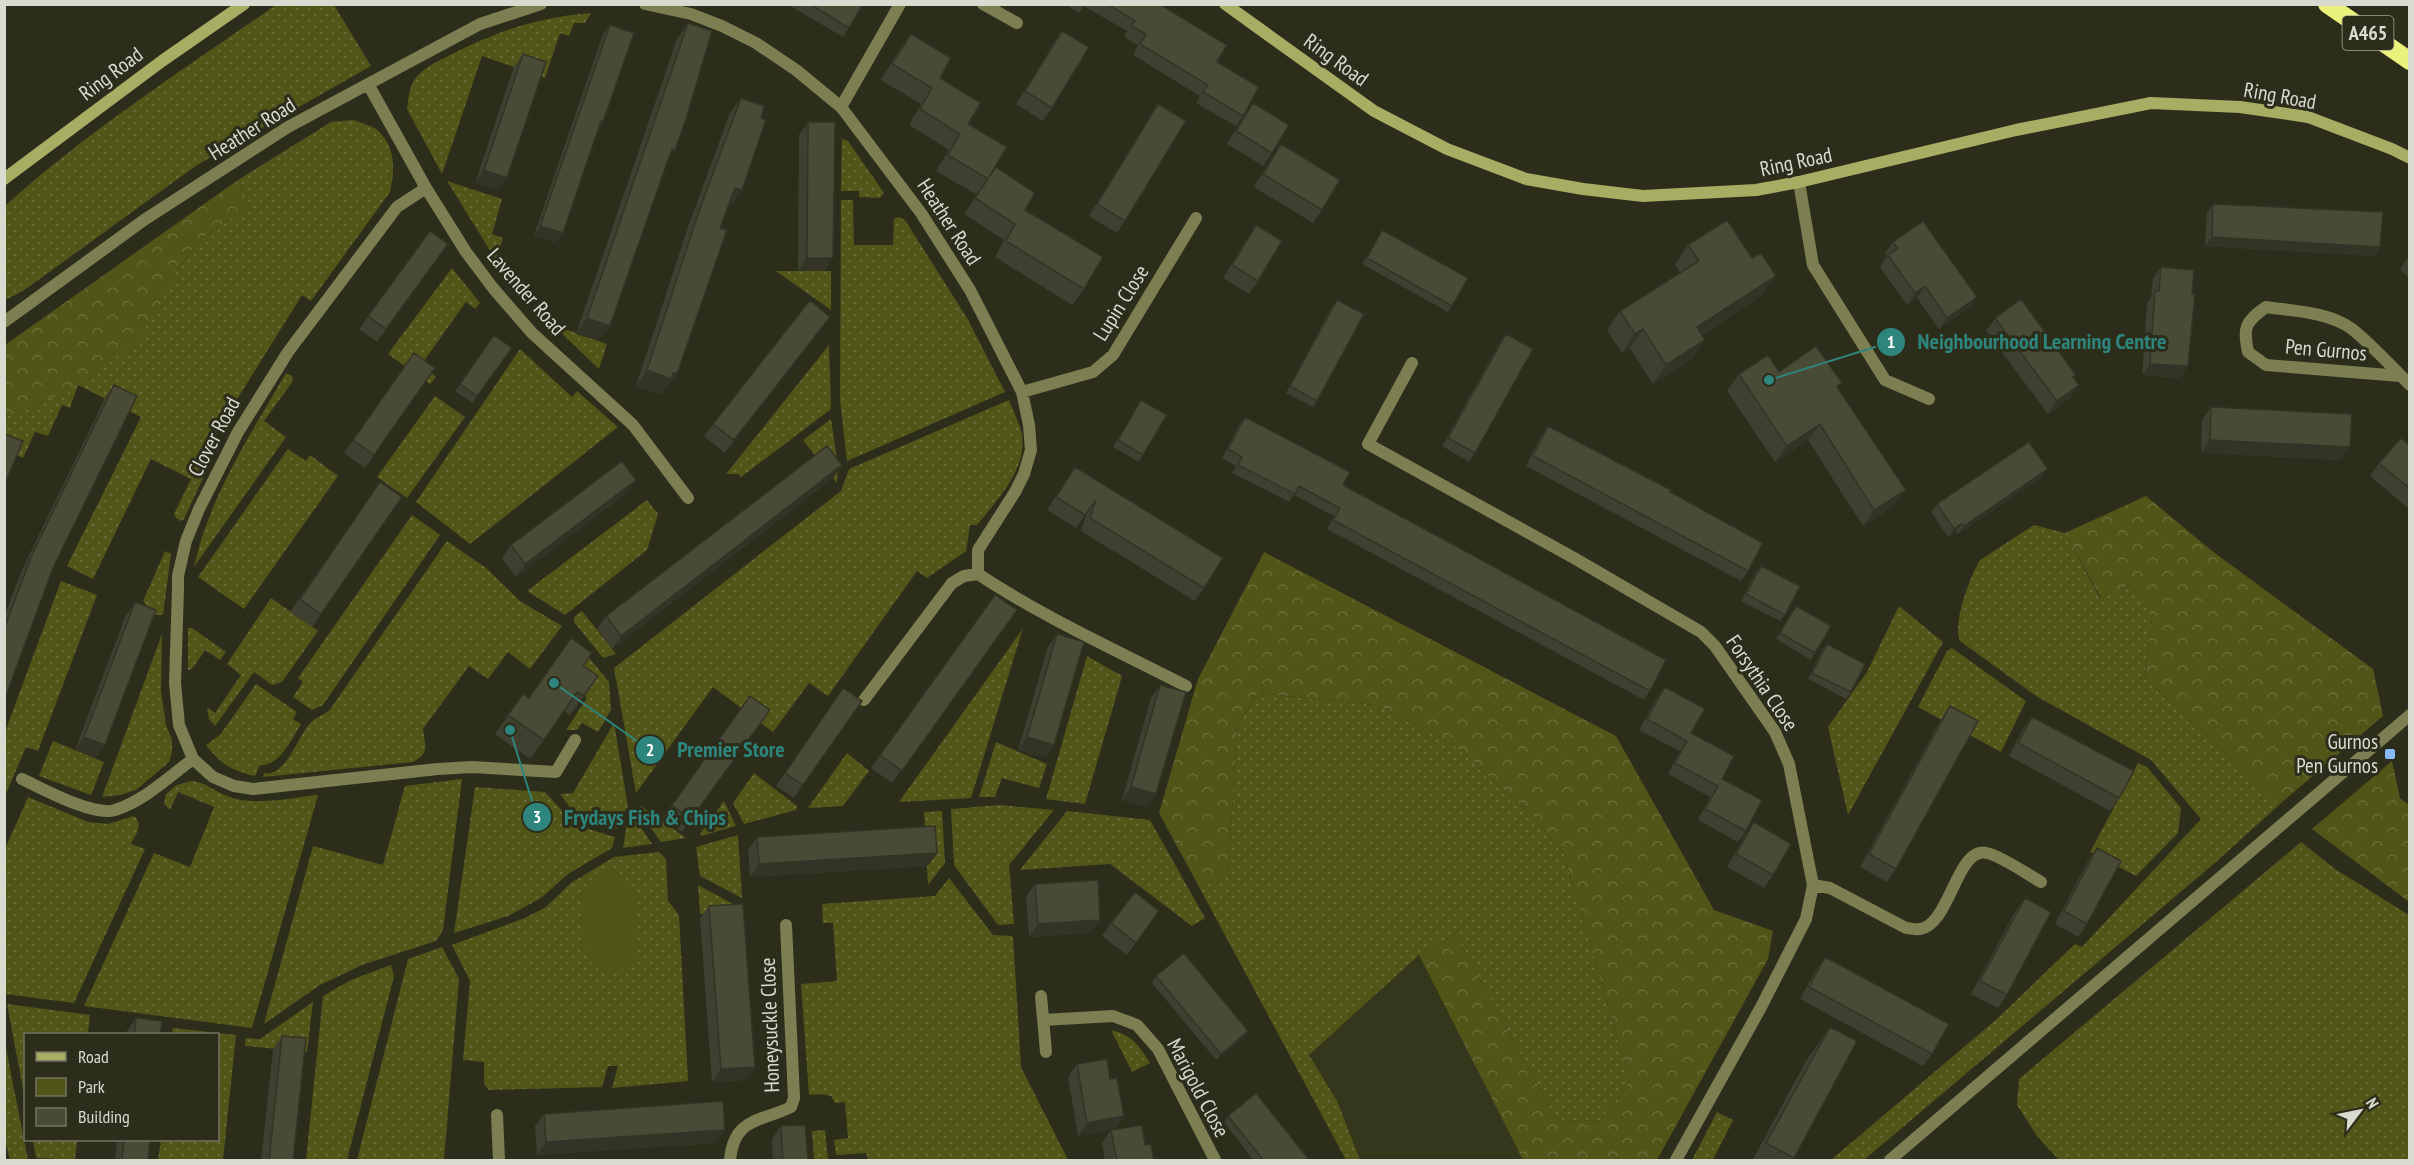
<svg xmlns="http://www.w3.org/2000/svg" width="2414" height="1165" viewBox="0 0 2414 1165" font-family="'PT Sans Narrow',sans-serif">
<defs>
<pattern id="green-dots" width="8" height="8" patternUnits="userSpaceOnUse" patternTransform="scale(1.5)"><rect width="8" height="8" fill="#525518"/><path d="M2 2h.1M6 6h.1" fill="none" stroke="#6a6d39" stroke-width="1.8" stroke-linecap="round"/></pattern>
<pattern id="forest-crowns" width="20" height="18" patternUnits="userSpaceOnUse" patternTransform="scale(1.5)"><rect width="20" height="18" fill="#525518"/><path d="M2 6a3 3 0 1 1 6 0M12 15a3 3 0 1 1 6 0" fill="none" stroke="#6a6d39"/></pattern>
</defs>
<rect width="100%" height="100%" fill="#2c2e1b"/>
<path fill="#35371d" d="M1419 955 1523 1160H1360L1337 1101 1309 1055Z"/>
<path fill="url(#green-dots)" d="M276 5H334L371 66 197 165 23 291 5 300V206C88 131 184 69 276 5Z
M591 13 585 23H574L569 36 560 33 545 78 482 56 442 174 407 109C408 101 409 90 413 82 420 69 437 62 450 55 499 30 536 18 591 13Z
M353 120C360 123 370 125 376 129 396 146 395 169 390 192L311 301 302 295 216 433 211 461 184 519 181 521 176 518 174 514 191 479 151 459 93 579 67 566 141 417 78 385 70 408 62 405 48 436 35 432 23 458 5 450V417L23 412 172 279 198 241 250 205 238 180 331 122Z
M842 139 848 141 884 193 880 198 859 197V191H841Z
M447 181 502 199 492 234 503 238 496 260Z
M841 200H853L854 245H893L894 219 899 217 905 220 967 318 1005 392 847 461 840 400Z
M452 268 480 303 475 309 466 302 421 365 436 377 430 384 388 354Z
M776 271H831V310Z
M553 325 607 344 599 369Z
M829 345 831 409 741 477 738 474H726Z
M520 349 572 397 577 391 618 427 470 544 416 502Z
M286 373 292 376 293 381 264 421 286 437 194 567C209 497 250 435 286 373Z
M435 396 465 417 407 498 377 477Z
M1009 400C1013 411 1020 424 1022 435 1027 470 997 500 977 525H970L966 551 927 578 917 571 828 696 809 683 773 732 713 687 636 793 614 668 841 491 849 469Z
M831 419 838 466 837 483 803 440Z
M288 449 306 461 310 455 338 476 244 609 198 577Z
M647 500 658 514 647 550 565 615 527 591Z
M412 515 440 535 323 705 312 710 293 697 303 682 298 678Z
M2034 525 2065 533 2100 598 2131 584 2152 618 2144 677 2280 804 2216 862 1864 1160H1831L1998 1018 2075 944 2082 947 2201 819 2151 760 2036 696 1960 641C1952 625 1970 576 1980 560Z
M447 541 486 568 520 601 562 626 530 669 508 652 488 679 469 666 423 729C425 745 430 753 413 762L263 777 264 773C286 778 299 733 312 721 317 717 324 714 329 711Z
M165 551 171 554 163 615H154L143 601Z
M61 581 97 595 38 751 26 747 5 796V732Z
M271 598 318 631 282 682 272 685 254 672 215 726 209 719 207 707 215 713 241 675 227 664Z
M1899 606 1943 642 1848 815 1828 727 1867 672Z
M582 611 616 654 603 658 574 622V617Z
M188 628H192L226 652 220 660 205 650 192 669 188 670Z
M1023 628 971 798 899 802 1007 651Z
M162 634 161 691 166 725 172 740V752L169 762 136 790 120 795 102 797Z
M572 637 609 682 611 710 598 732 582 723 577 730H566L587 698 570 685 558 657Z
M1952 648 2026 701 2001 752 1918 707 1947 651Z
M1087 656 1122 676 1085 804 1046 799Z
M256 684 297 712 293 719 301 724C291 740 280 766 260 765L255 776C232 771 221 764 206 745L220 735Z
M1258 693 1375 705 1449 741 1530 813 1563 852 1630 1081 1601 1120 1558 1122 1455 934 1419 955 1309 1055 1337 1101 1360 1160H1346L1198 885 1228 876 1237 727Z
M614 723 628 807 618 819 617 829 574 813 560 794 573 793Z
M53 741 104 762 91 795 39 776Z
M996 742 1047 764 1039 788 1002 778 995 797H979Z
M847 753 869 771 843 806 808 808Z
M2138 763 2147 767 2181 808 2178 833 2136 876 2090 852Z
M754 773 797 806 796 810 744 824 733 803Z
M462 779 443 930 436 941 362 965 320 985 264 1024 313 846 383 865 405 786Z
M192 781C208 783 213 791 227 796 254 807 289 798 318 795L252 1028 84 1006 154 853 190 867 214 807 178 792 170 810 164 804 166 794 177 785Z
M475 787 545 792 575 825 615 837 612 848 568 874 541 898 508 916 454 933Z
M28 797 88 822 108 824 134 816C144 825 136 834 131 844L145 849 74 1003 5 994V849Z
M724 801 736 826 701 836 700 834Z
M1000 805 1054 810 1009 865 1014 924 998 925 954 865 951 809Z
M641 806 686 838 661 842 638 810Z
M942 811 945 863 928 885 924 812Z
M1067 811 1150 820 1205 918 1192 926 1110 864 1020 870Z
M632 814 652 844 623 848 627 823Z
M738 835 742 898 700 876 696 847Z
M2301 842 2335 869 2409 915V1160H2059L2037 1136 2017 1105 2019 1079Z
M659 852 666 859 668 901 679 915 688 1081 612 1088 618 1066H608L602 1087 489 1090 484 1084V1062L463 1060 470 981 452 945 525 918 546 907 571 883 614 857Z
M949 878 993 935 1013 936 1021 1067 1068 1160H868L866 1153 836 1155 834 1140 848 1138 845 1102 835 1103 831 1096 820 1094 809 1095 801 984 837 981 833 923H823L822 904 935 896Z
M698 885 744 910 700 914Z
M442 947 459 979 444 1160H357L408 959Z
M391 965 394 976 347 1160H306L323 996 351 980Z
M313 1002 307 1052 245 1046 246 1038 260 1039Z
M7 1004 90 1015 88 1034H26L25 1099Z
M173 1028 236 1035 223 1160H158L161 1140H218V1034H172Z
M1111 1030C1133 1036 1138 1044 1150 1063L1132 1072Z
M4 1043H5L28 1160H10L5 1140Z
M1717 1112 1733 1120 1713 1160H1692Z
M825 1130 828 1160H814L812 1131Z
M33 1140H77L75 1160 36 1158Z"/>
<path fill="url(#forest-crowns)" d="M238 180 250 205 198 241 172 279 137 342 78 385 23 412 5 417V345Z
M2146 496 2212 551 2373 669 2383 716 2280 804 2144 677 2152 618 2131 584 2101 598 2065 533Z
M1264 552 1616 736 1714 910 1773 931 1768 959 1657 1160H1523L1419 955 1455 934 1558 1122 1601 1120 1630 1081 1563 852 1530 813 1449 741 1375 705 1258 693 1237 727 1228 877 1198 885 1159 813 1198 679Z
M2392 761 2400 798 2409 805V902L2312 829Z"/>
<path fill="#525518" d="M616 870 634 892 638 947 630 967 612 972 593 966 587 955 582 938V891L597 873Z"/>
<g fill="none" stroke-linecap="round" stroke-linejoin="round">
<path stroke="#7b7f52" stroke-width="12" d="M645 4 691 14 722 26 756 43 796 70 841 107 921 213 970 290 1022 392 1029 425 1031 450 1024 474 1015 492 978 550V574C1043 617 1116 650 1186 686
M983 4 1017 23
M368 84 426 188 466 252 493 288 532 333 633 425 688 498
M841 107 900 4
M1799 182 1813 265 1885 380 1929 399
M426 188 397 207 288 352 238 432 199 509 186 541 178 576V589L175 683 179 725 193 759 213 777 234 786 253 789 438 769 472 767 556 772 575 740
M4 322 144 220 288 127 480 24 541 4
M1412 363 1368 444 1574 558 1701 632 1715 646 1775 732 1789 764 1813 885 1806 919 1760 1009 1676 1160
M2400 376 2266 365 2248 352C2243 327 2245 322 2266 307 2293 311 2329 312 2352 329 2372 345 2391 366 2410 385
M1022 392 1093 372 1113 355 1196 218
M864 700 952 583 964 576 978 574
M22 779C43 789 94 817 115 810 144 801 170 776 193 759
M1813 885 1830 888 1906 928C1910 928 1916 930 1920 929 1950 925 1957 845 1987 853 2001 856 2027 874 2041 882
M1041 996 1046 1052
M1043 1020 1113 1016 1137 1025 1158 1049 1215 1160
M497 1115 499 1160
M730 1160C734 1117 761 1122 791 1107L794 1098 786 925
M1890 1160 2410 715"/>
<path stroke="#a8ad64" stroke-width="12" d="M1225 4 1374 111 1447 149 1526 179 1583 189 1643 196 1756 190 1799 182 2016 130 2151 103 2240 107 2308 117 2392 149 2410 158
M4 179 162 61 244 4"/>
<path stroke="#ebf27c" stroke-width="18" d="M2327 4 2410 61"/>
</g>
<path fill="#3f402f" d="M787 4H863L843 37Z
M1065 4H1159L1217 62 1243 116 1236 126 1196 103 1200 96 1133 55 1138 45 1124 37 1127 31 1084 6 1079 13Z
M688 23 667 161 599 341 576 334 677 39Z
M610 25 603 122 598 130 556 243 534 235 603 34Z
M1062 31 1052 108 1043 121 1016 104 1053 44Z
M911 34 968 124 992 172 1025 210 1084 289 1072 305 995 257 1004 240 964 214 977 195 936 171 949 150 909 125 921 104 881 80 899 50Z
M523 54 507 178 498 190 475 183 514 67Z
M741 98 731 206 729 205 720 228 666 390 664 389 660 394 636 386 688 227 730 113Z
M1253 103 1272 153 1263 166 1227 144 1244 116Z
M1158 104 1125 221 1117 233 1089 216 1150 116Z
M808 122 833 258 824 271H798L799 135Z
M1281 144 1322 210 1313 223 1254 187 1272 157Z
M2213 204 2380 247 2374 256 2205 246 2207 213Z
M1256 225 1258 281 1249 294 1223 278 1247 238Z
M1382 230 1452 306 1448 312 1362 264Z
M430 231 448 244 377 342 359 329Z
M1893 242 1969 308 1939 329 1917 298 1907 305 1880 267 1887 256 1885 253Z
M1688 245 1762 295 1702 335 1692 359 1653 384 1630 348 1622 353 1607 330 1620 311 1680 273 1675 264Z
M2409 256V278L2400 269Z
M2161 267 2192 294 2188 366 2180 378 2142 375 2147 303 2151 297 2153 279Z
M1337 300 1317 401 1313 407 1286 393 1332 306Z
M830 317 725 453 704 436 713 424Z
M1995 318 2076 375 2074 378 2079 385 2070 398 2048 414 1986 331Z
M1506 334 1475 453 1469 462 1442 446 1500 342Z
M494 335 512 348 472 403 455 391Z
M414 353 435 368 365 468 344 453Z
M1779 372 1838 388 1894 506 1863 526 1808 440 1775 462 1727 391 1739 374Z
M114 385 53 568 4 701V617L22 570 105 398Z
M1141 400 1143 455 1139 462 1113 447Z
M2211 407 2341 460 2201 453 2202 420Z
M1245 417 1343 485 1650 691 1644 700 1327 529 1334 516 1294 495 1289 502 1232 473 1236 466 1222 458 1239 425Z
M1548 426 1670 492 1748 571 1741 581 1526 466 1541 436Z
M2409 445V509L2370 476 2379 463Z
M842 465 833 478 612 649 597 629 606 616Z
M1075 467 1204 588 1195 601 1081 531 1087 513 1076 528 1047 510Z
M2042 477 1958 534 1956 532 1948 537 1931 512 1937 504Z
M380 482 402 497 312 627 290 612Z
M627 493 516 577 502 558 511 545Z
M1761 566 1785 615 1780 621 1741 601 1756 572Z
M995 595 1017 610 892 783 871 768Z
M135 602 105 745 96 758 75 750 126 615Z
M1796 606 1815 653 1811 660 1776 639Z
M1057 634 1054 745 1045 758 1018 750 1048 647Z
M1827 644 1851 692 1846 699 1808 679 1822 650Z
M583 666 598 676 570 715 564 711 530 759 495 734 523 694 529 698Z
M1160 685 1147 807 1122 800 1151 698Z
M1665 687 1691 733 1722 779 1746 831 1738 842 1698 820 1710 797 1668 774 1680 751 1639 730 1657 698Z
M843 688 862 701 794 798 776 786Z
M750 696 770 710 682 832 663 817Z
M1950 706 1896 869 1887 882 1860 867 1941 719Z
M2032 717 2119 798 2110 811 2009 756 2023 729Z
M1754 822 1773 875 1764 888 1727 867 1745 835Z
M757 837 928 866 750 877 748 850Z
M2097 848 2087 924 2078 937 2055 924 2088 861Z
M1035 884 1091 933 1029 937 1026 897Z
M2025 898 2007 995 1998 1008 1971 994 2016 910Z
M709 906 755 1067 746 1080 712 1082 700 919Z
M1159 911 1127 955 1102 936 1111 923Z
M1825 957 1932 1054 1923 1066 1800 999 1816 970Z
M1156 976 1248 1031 1244 1037 1216 1060 1152 983Z
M136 1018 160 1035H127V1031Z
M1830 1027 1794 1158 1792 1161H1752L1806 1061Z
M282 1036 293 1161H261L273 1049Z
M1077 1064 1110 1079 1124 1116 1115 1129 1078 1136 1068 1077Z
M544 1114 716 1143 537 1155 535 1126Z
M1228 1116 1310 1161H1254L1224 1122Z
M781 1126 808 1161H773L772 1139Z
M1111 1130 1145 1145 1154 1161H1105L1102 1143Z
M117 1140H150L148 1161H115Z"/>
<path fill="#333426" d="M672 149 675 150 664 166Z
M484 170 507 178 498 190 475 183Z
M735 188 742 190 731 206 724 204Z
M540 226 563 233 556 243 534 235Z
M2212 237 2380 247 2374 256 2205 246Z
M807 258H833L824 271H798Z
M1776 276 1762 295 1684 346 1697 327Z
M1925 286 1917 298 1907 305 1915 293Z
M1977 297 1969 308 1939 329 1947 318Z
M830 317 821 330 725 453 734 440Z
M587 318 610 326 599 341 576 334Z
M1643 329 1630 348 1622 353 1635 334Z
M1705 340 1692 359 1653 384 1666 365Z
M2150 364 2188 366 2180 378 2142 375Z
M647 370 673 373 677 374 666 390 664 389 660 394 636 386Z
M2079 385 2070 398 2048 414 2057 401Z
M1820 424 1808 440 1775 462 1787 446Z
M2210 440 2350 447 2341 460 2201 453Z
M842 465 833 478 612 649 621 636Z
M2048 469 2042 477 1958 534 1964 526Z
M636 480 627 493 516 577 525 564Z
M1906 490 1894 506 1863 526 1874 510Z
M1962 523 1956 532 1948 537 1954 529Z
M84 737 105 745 96 758 75 750Z
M1027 737 1054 745 1045 758 1018 750Z
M1131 787 1156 794 1147 807 1122 800Z
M937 853 928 866 750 877 759 864Z
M1100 920 1091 933 1029 937 1038 924Z
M1248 1031 1244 1037 1216 1060 1221 1054Z
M755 1067 746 1080 712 1082 721 1069Z
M1124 1116 1115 1129 1078 1136 1087 1123Z
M725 1130 716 1143 537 1155 546 1142Z"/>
<path fill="#494b37" stroke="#333426" stroke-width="1.5" d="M810 4H863L849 28Z
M1107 4H1159L1227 45 1217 62 1259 87 1243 116 1203 92 1208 85 1140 44 1146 34 1131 26 1135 21Z
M688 23 712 31 686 119 675 150 672 149 668 160 610 326 587 318Z
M610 25 634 33 603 122 601 121 563 233 540 226Z
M1062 31 1089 47 1052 108 1025 91Z
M911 34 951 58 940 78 981 103 968 124 1007 147 989 177 996 167 1035 193 1025 210 1103 257 1084 289 1006 241 1015 224 975 198 988 179 948 155 960 134 920 109 932 88 892 64Z
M523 54 546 62 507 178 484 170Z
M741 98 764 106 761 118 766 120 742 190 735 188 720 228 727 230 677 374 673 373 671 379 647 370 699 211Z
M1253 103 1289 125 1272 153 1236 131Z
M1158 104 1186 121 1125 221 1097 204Z
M808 122H835L833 258H807Z
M1281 144 1340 180 1322 210 1263 174Z
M2213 204 2383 212 2380 247 2212 237Z
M1727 220 1752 258 1761 253 1776 276 1697 327 1705 340 1666 365 1643 329 1635 334 1620 311 1699 261 1688 245Z
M1923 221 1977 297 1947 318 1925 286 1915 293 1888 255 1898 248 1893 242Z
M1256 225 1282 241 1258 281 1232 265Z
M1382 230 1468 278 1452 306 1367 258Z
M430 231 448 244 386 329 368 316Z
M2161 267 2194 270 2192 294H2195L2188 366 2150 364 2155 291H2159Z
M2021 299 2076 375 2073 377 2079 385 2057 401 1995 318Z
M810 300 830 317 734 440 713 424Z
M1337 300 1364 314 1317 401 1290 386Z
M1506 334 1533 349 1475 453 1448 438Z
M494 335 512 348 477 396 460 384Z
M1816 346 1842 383 1837 387 1906 490 1874 510 1820 424 1787 446 1739 374 1768 355 1779 372Z
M414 353 435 368 374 455 353 440Z
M114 385 137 396 53 568 4 701V629L31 557Z
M1141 400 1167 415 1143 455 1118 440Z
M2211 407 2352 414 2350 447 2210 440Z
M1245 417 1350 472 1343 485 1666 660 1650 691 1333 520 1340 508 1299 486 1295 494 1238 465 1242 457 1228 449Z
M1548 426 1671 490 1670 492 1763 543 1748 571 1533 456Z
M4 434 23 441 4 486Z
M2401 438 2409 445V488L2379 463Z
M2029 442 2048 469 1964 526 1962 523 1954 529 1937 504Z
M827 446 842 465 621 636 606 616Z
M622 461 636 480 525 564 511 545Z
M1075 467 1223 558 1204 588 1090 518 1096 500 1085 515 1056 497Z
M380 482 402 497 321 614 300 599Z
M1761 566 1800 586 1785 615 1746 594Z
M995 595 1017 610 902 771 880 755Z
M135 602 156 610 105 745 84 737Z
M1796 606 1831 626 1815 653 1780 633Z
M1057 634 1084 642 1054 745 1027 737Z
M571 638 592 653 583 666 598 676 584 696 577 692 544 740 508 715 523 694 529 698Z
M1827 644 1865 664 1851 692 1812 673Z
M1160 685 1186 692 1156 794 1131 787Z
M1665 687 1705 709 1691 733 1734 756 1722 779 1762 800 1746 831 1705 809 1718 786 1675 763 1687 741 1647 719Z
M843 688 862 701 803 785 785 773Z
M750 696 770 710 691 819 672 805Z
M1950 706 1978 721 1896 869 1869 854Z
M2032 717 2134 771 2119 798 2018 743Z
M1754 822 1791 844 1773 875 1736 854Z
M935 826 937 853 759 864 757 837Z
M2097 848 2121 861 2087 924 2064 911Z
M1098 880 1100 920 1038 924 1035 884Z
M1135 892 1159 911 1136 943 1111 923Z
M2025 898 2051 912 2007 995 1980 981Z
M743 904 755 1067 721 1069 709 906Z
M1184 953 1248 1031 1221 1054 1156 976Z
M1825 957 1949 1024 1932 1054 1809 987Z
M136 1018 162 1021 160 1035H135Z
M1830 1027 1857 1041 1794 1158 1766 1143Z
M282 1036 306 1038 293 1161H269Z
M1107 1059 1110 1079 1117 1078 1124 1116 1087 1123 1077 1064Z
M1256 1093 1310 1161H1264L1228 1116Z
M723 1101 725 1130 546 1142 544 1114Z
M805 1125 808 1161H783L781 1126Z
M1142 1125 1145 1145 1151 1144 1154 1161H1117L1111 1130Z
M124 1140H150L148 1161H122Z"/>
<rect fill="#87bbfb" stroke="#2c2e1b" stroke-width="2" x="2384" y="748" width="12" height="12" rx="3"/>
<g text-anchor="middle" stroke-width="6" stroke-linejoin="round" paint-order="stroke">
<rect fill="#2c2e1b" stroke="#a6a79a" stroke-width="1.5" x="2342.5" y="16" width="51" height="34" rx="4.5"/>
<g font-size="20" font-weight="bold" fill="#dadbd0">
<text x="2368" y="40">A465</text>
</g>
<g font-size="21" fill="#dadbd0" stroke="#2c2e1b">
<text transform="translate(1336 60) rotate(36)" y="7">Ring Road</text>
<text transform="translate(111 74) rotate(-37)" y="7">Ring Road</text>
<text transform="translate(2280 96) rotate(10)" y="7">Ring Road</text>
<text transform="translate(252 129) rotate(-32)" y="7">Heather Road</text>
<text transform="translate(1796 162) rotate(-12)" y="7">Ring Road</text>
<text transform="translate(949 222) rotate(57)" y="7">Heather Road</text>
<text transform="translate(526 292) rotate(49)" y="7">Lavender Road</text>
<text transform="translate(1121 303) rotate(-58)" y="7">Lupin Close</text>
<text transform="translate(2326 350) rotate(5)" y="7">Pen Gurnos</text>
<text transform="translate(214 437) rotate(-62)" y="7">Clover Road</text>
<text transform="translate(1762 683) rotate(56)" y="7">Forsythia Close</text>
<text transform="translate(770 1025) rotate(-92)" y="7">Honeysuckle Close</text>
<text transform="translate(1198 1088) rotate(62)" y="7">Marigold Close</text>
</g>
<g font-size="21" fill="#dadbd0" stroke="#2c2e1b" text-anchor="end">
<text x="2378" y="749">Gurnos<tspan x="2378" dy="24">Pen Gurnos</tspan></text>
</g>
</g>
<path fill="none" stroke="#2d857d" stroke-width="2" d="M1769 380L1891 342M554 683L650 750M510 730L537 817"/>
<g fill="#2d857d" stroke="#2c2e1b" stroke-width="2">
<circle cx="1769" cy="380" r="6"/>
<circle cx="554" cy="683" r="6"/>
<circle cx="510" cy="730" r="6"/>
<circle cx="1891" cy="342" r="15"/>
<circle cx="650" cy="750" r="15"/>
<circle cx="537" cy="817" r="15"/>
</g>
<g font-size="18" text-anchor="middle" font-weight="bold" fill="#fff">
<text x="1891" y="348">1</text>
<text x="650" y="756">2</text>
<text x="537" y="823">3</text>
</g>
<g font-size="22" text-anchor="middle" font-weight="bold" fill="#2d857d" stroke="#2c2e1b" stroke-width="6" stroke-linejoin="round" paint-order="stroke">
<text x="2042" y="349">Neighbourhood Learning Centre</text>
<text x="731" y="757">Premier Store</text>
<text x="645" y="825">Frydays Fish &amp; Chips</text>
</g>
<rect width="2414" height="1165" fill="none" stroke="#dadbd0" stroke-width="12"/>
<rect x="24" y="1033" width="195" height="108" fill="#2c2e1b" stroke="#727363" stroke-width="1.5"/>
<rect x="36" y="1052" width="30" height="9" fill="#a8ad64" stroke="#727363" stroke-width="1.5"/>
<text x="78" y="1063" font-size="18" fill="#dadbd0">Road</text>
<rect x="36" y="1078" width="30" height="18" fill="#525518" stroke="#727363" stroke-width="1.5"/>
<text x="78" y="1093" font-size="18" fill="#dadbd0">Park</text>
<rect x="36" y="1108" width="30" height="18" fill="#494b37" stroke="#727363" stroke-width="1.5"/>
<text x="78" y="1123" font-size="18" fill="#dadbd0">Building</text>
<g transform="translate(2360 1111) rotate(58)" stroke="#2c2e1b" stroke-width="4.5" paint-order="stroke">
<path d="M0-4.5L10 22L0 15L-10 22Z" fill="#dadbd0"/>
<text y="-9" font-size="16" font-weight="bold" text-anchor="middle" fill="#dadbd0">N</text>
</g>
</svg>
